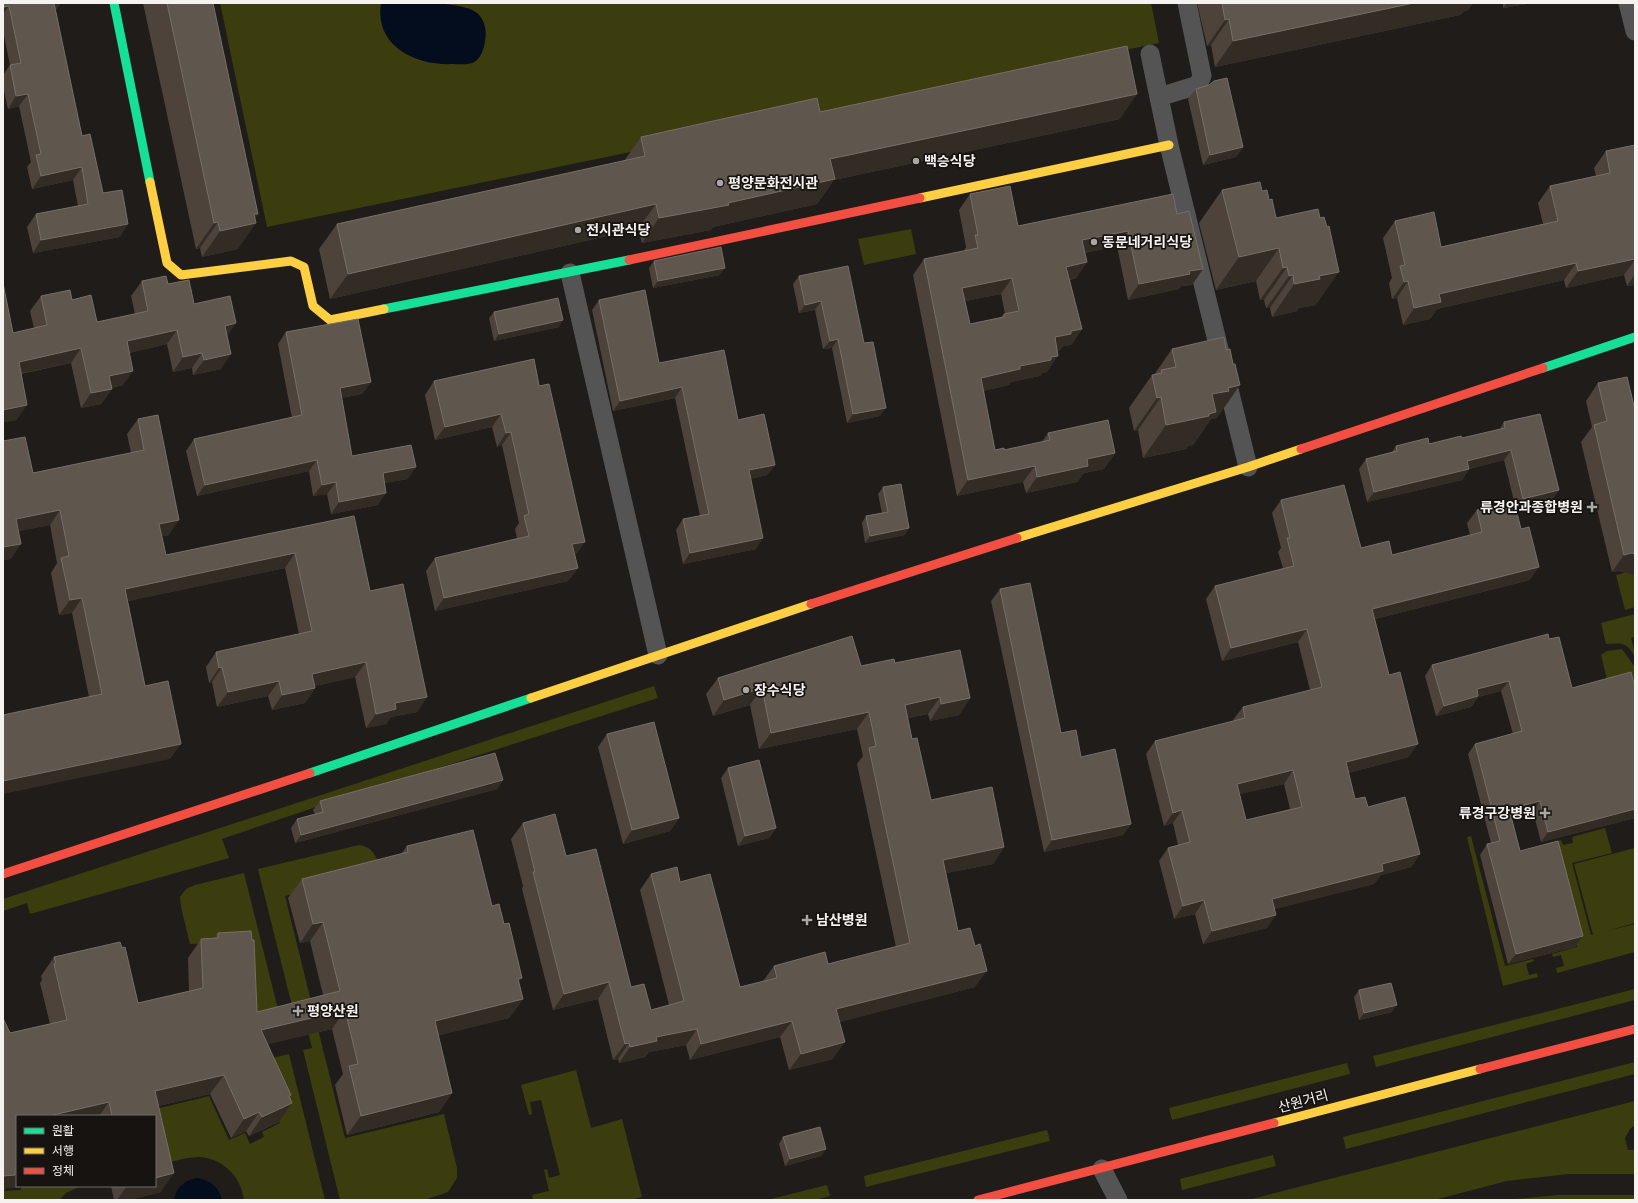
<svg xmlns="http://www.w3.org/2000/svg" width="1638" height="1203" viewBox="0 0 1638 1203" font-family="Manrope,'Noto Sans KR',sans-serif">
<rect width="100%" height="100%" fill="#1f1c1a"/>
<path fill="#3c3d0e" d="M220 3H1151L1159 43 267 227Z
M911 229 916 254 864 265 858 239Z
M1635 570V607L1625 610 1616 575Z
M1635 614V637L1631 638 1634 649 1635 648V657C1627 642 1622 643 1606 644L1601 623Z
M1622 649 1635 667V709L1608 684 1601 655 1607 651Z
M654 686 658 698 313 808 222 839 229 858 30 914 27 903 3 911V899Z
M1605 828 1612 853 1572 863 1591 935 1635 924V952L1557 973 1556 968 1564 966 1561 955 1553 957 1552 954 1577 947 1549 843 1561 840 1563 845 1573 843 1572 837Z
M1471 836 1505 966 1533 959 1534 961 1526 964 1529 975 1537 973 1538 977 1503 986 1467 837Z
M359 845C374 847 377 858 381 872L285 896 345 1138 444 1114 457 1168V1178L448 1192 424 1200H340L303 1050 312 1048 301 1004 292 1006 258 869Z
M1635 848V923L1593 935 1574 864Z
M244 873 278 1009 244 1017 219 943 190 944 181 907 180 897 186 889 195 885Z
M1635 989V1000L1376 1067 1373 1056Z
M289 1054 325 1200H244C241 1177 224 1159 200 1157 190 1157 179 1160 169 1162L156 1109 209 1096 229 1140 245 1133 250 1144 264 1137 262 1132 280 1123 256 1062Z
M1635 1062V1074L1346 1149 1343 1137Z
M1347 1063 1350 1074 1172 1120 1169 1108Z
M576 1070 591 1128 622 1119 642 1197 630 1200H533L532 1195 549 1191 544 1170 547 1169 549 1178 560 1175 541 1100 530 1102 532 1114 529 1115 521 1085Z
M1635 1101V1125L1630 1129 1625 1138 1628 1150H1635V1174H1569L1507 1181 1434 1200H1248Z
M1047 1130 1050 1141 866 1187 864 1176Z
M1273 1155 1276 1166 1182 1190 1180 1179Z
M827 1185 830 1196 816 1200H767Z
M21 1186H81L66 1193 59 1200H4V1191L21 1190Z
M1558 1195H1635V1200H1504Z"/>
<path fill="#030d1d" d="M381 3C403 3 462 0 477 13 485 20 487 31 485 41 484 49 480 61 472 63 467 65 459 64 453 64 417 66 374 47 381 3Z
M197 1178C210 1180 219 1187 222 1200H174C176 1187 185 1180 197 1178Z"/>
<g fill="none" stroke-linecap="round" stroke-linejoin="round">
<path stroke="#555454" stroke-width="19" d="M1628 3 1635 31
M1150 54 1169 145 1248 467
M1159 97 1198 85 1202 76 1187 3
M570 273 658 655
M1102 1169 1118 1200"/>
<path stroke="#16e098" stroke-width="9" d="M114 3 150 182
M384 309 629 260
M1543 368 1635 337
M310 773 531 698"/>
<path stroke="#ffcf43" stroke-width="9" d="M150 182 167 263 181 275 291 261 304 267 313 306 330 320 384 309
M920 198 1169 145
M1017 538 1248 467 1301 449
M531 698 811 604
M1274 1123 1480 1069"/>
<path stroke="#f24e42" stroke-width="9" d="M629 260 920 198
M1301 449 1543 368
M811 604 1017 538
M3 874 310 773
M1480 1069 1635 1029
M978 1200 1274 1123"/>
</g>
<path fill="#4d433b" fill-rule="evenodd" d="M3 3H61L55 11 82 136 120 237 33 253 27 227 36 214 78 206 73 180 32 189 27 167 31 162 19 106 8 109 3 87V75L10 65 3 31Z
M143 3H213L258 214 255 218 238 249 202 257 200 248 196 249Z
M1197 3H1473L1468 10 1464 11 1460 15 1215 67 1211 45 1207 46Z
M1503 3H1532L1503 8Z
M1196 89 1243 147 1236 157 1203 165 1188 99Z
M820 112 1120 119 834 180 817 204 713 227 711 230 642 243 638 229 330 299 319 249 337 224 624 161 641 137Z
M1635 145V285L1627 286 1624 275 1566 288 1564 280 1437 309 1430 319 1403 325 1397 298 1392 299 1389 283 1392 278 1383 238 1395 221 1441 247 1543 224 1538 203 1550 186 1596 176 1594 168 1606 151Z
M1222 190 1262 191 1269 200 1276 218 1316 305 1299 308 1297 311 1272 317 1270 308H1266L1264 300H1260L1256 281 1216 290 1199 223Z
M970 194 1018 226 1173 194 1192 285 1181 286 1179 289 1128 300 1117 246 1085 253 1087 262 1076 278 1070 280 1082 329 1071 345 1063 346 1060 350 1057 351 1047 372 1042 373 1040 376 1011 382 1009 385 983 391 995 450H1004L1042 442 1048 433 1115 453 1104 469 1084 473 1077 482 1026 493 1023 482 957 496 913 275 924 259 964 251 966 247 959 210ZM1001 294 1005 314H1004L1001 317 970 324 965 301Z
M654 261 720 275 653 288 649 268Z
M799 276 864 343 880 416 847 423 832 348 823 349 815 310 799 313 793 284Z
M142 281 168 284 194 304 227 336 221 369 193 375 192 368 173 372 167 344 129 353 123 385 111 388 112 389 101 404 81 408 71 363 21 374 17 420 3 422V283L13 333 34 328 30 311 41 296 72 300 97 322 135 314 131 296Z
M599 300 659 363 738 420 775 465 767 475 750 479 756 549 683 564 676 530 683 519 700 516 675 398 613 411 592 310Z
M494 312 559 327 494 341 489 318Z
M286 332 371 382 362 394 341 398 352 456 408 479 384 483 378 505 331 514 327 494 313 496 309 471 197 496 186 451 194 439 292 418 278 344Z
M1172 349 1226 350 1217 418 1211 419 1193 445 1188 446 1186 449 1143 458 1138 430 1134 431 1129 408 1152 375H1154Z
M534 359 576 555H575L578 568 568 581 435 611 426 571 435 558 517 538 515 529 519 523 502 445 497 447 492 427 435 440 425 395 434 381Z
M1598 383 1635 410V574L1633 575 1619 571 1612 572 1581 442 1592 427 1586 401Z
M138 419 169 535 162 536 166 555 354 516 370 591 427 697 417 712 391 717 386 724 366 728 355 677 315 686V688L305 703 272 710 268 696 217 707 212 682 209 683 206 667 216 652 299 634 285 568 128 601 145 686 170 759 89 697 72 613 59 615 51 573 57 563 50 525 18 531 11 559 3 560V441L33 473 131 453 127 434Z
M1504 422 1559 490 1552 500 1516 509 1530 580 1375 619 1409 757 1348 773 1355 799 1368 807 1420 854 1411 867 1381 875 1374 884 1274 909 1267 928 1203 944 1195 914 1174 919 1159 861 1168 848 1178 845 1173 823 1164 826 1146 754 1155 741 1234 721 1233 720 1243 707 1310 690 1298 642 1222 661 1206 599 1215 586 1283 568 1278 552 1281 548 1272 513 1281 500 1361 548 1392 555 1470 535 1467 523 1477 510 1514 501 1504 460 1469 469 1462 480 1367 502 1359 469 1366 459 1392 452 1396 446 1429 444 1462 438 1499 430ZM1284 784 1290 809 1246 820 1239 794Z
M883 487 905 535 865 543 862 523 866 516 882 513 878 494Z
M1000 589 1061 733 1131 824 1123 835 1044 852 991 601Z
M1549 639 1572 688 1635 818 1541 842 1533 812 1512 818 1520 851 1583 936 1575 947 1508 964 1480 855 1487 844 1491 843 1468 754 1475 744 1513 734 1501 691 1478 697 1471 707 1436 716 1425 676 1432 665Z
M895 663 970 698 959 715 930 721 928 714 908 718 912 739 931 800 1004 847 993 864 946 873 958 931 975 987 839 1022 833 1059 789 1070 780 1037 690 1060 686 1045 649 1052 645 1057 619 1063 618 1059 613 1060 598 999 553 1010 522 889 523 886 511 839 523 823 566 856 631 987 651 1010 669 1005 640 890 651 874 680 882 740 987 763 981 774 966 828 964 896 947 857 764 863 756 857 729 759 749 750 705 713 716 706 694 718 678 861 666Z
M607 734 679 818 670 831 623 844 598 747Z
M728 768 776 828 769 838 738 846 721 778Z
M503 780 497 789 295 843 291 828 297 819 315 814 313 810 320 801Z
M407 846 492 906 519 983 523 999 509 1018 438 1035 452 1093 439 1112 347 1135 335 1085 343 1074 332 1029 268 1044 289 1097 279 1122 249 1136 246 1131 231 1138 210 1094 158 1106 161 1192 129 1200H114L111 1186H155V1116H17V1186H20L19 1188H6L3 1193V1018L10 1033 50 1024 40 983 42 980 41 976 54 957 138 1003 189 991 188 958 201 939H214L218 933 252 940 257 1012 323 995 310 941 300 943 288 898 302 879 401 854Z
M1359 990 1392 1012 1359 1020 1354 997Z
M783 1137 826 1149 821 1156 785 1166 779 1144Z"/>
<path fill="#332c25" d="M54 3H61L53 14Z
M1414 3H1473L1468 10 1464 11 1460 15 1215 67 1233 41Z
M1507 3H1532L1503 8Z
M9 6 3 14V9L4 7Z
M1229 19 1211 45 1207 46 1225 20Z
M28 94 19 106 8 109 16 96Z
M1137 94 1120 119 834 180 817 204 713 227 711 230 642 243 659 218 728 203 830 159Z
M1243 147 1236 157 1203 165 1210 155Z
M82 167 73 180 32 189 41 176Z
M656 204 638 229 330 299 348 274Z
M254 214H258L250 225 256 223 238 249 202 257 220 231Z
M218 222 200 248 196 249 214 223Z
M128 224 120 237 33 253 41 240Z
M1128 231 1117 246 1071 256 1082 240Z
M1279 248 1256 281 1216 290 1239 257Z
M1635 259V260L1624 275 1566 288 1578 271Z
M1087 262 1076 278 1055 283 1066 267Z
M1576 263 1564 280 1437 309 1430 319 1403 325 1414 308 1439 294Z
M1287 267 1264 300H1260L1283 268Z
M725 268 720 275 653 288 658 281Z
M1203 269 1192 285 1181 286 1179 289 1128 300 1139 284 1189 271Z
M1339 272 1316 305 1299 308 1297 311 1272 317 1294 284 1319 276Z
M1635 274V285L1627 286Z
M1293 275 1270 308H1266L1289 276Z
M1012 278 1001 294 951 304 962 288Z
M1408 281 1397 298 1392 299 1404 282Z
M821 301 815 310 799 313 805 305Z
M563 320 559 327 494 341 499 334Z
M236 323 226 338 225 326Z
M1082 329 1071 345 1063 346 1060 350 1044 353 1055 337 1071 331Z
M177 330 167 344 116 356 127 341Z
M838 339 832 348 823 349 830 341Z
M81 348 71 363 8 376 19 362Z
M202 353 192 368 173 372 183 357Z
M231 354 221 369 193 375 204 360Z
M1058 356 1047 372 1042 373 1040 376 1011 382 1009 385 969 394 981 378 1051 357Z
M133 371 123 385 98 391 109 376Z
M371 382 362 394 331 400 340 388Z
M1240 385 1217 418 1211 419 1193 445 1188 446 1186 449 1143 458 1166 425 1212 394 1228 388Z
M682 387 675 398 613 411 620 401Z
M112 389 101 404 81 408 91 393Z
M1161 397 1138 430 1134 431 1157 398Z
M27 405 17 420 3 422V410Z
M886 408 880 416 847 423 853 414Z
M501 414 492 427 435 440 445 427Z
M511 432 502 445 497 447 506 433Z
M1511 450 1504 460 1460 471 1467 461Z
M1115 453 1104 469 1084 473 1077 482 1026 493 1037 477 1087 459Z
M317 460 309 471 197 496 205 485Z
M775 465 767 475 741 481 749 470Z
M1035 466 1023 482 957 496 968 480Z
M416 467 408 479 374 485 383 473Z
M1469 469 1462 480 1367 502 1374 492Z
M336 482 327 494 313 496 322 485Z
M1559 490 1552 500 1516 509 1523 499Z
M386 493 378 505 331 514 339 502Z
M60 510 50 525 6 534 16 519Z
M179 520 169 535 149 539 159 524Z
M909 528 905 535 865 543 870 536Z
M763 538 756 549 683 564 690 553Z
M585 542 576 555 563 558 572 544Z
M21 544 11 559 3 560V547Z
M295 553 285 568 115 604 125 589Z
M1631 553 1635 554V574L1633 575 1619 571 1612 572 1624 555Z
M1539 567 1530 580 1363 622 1372 609Z
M578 568 568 581 435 611 444 598Z
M82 598 72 613 59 615 70 600Z
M1307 629 1298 642 1222 661 1231 648Z
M366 662 355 677 302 689 312 674Z
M222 667 212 682 209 683 219 668Z
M279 681 268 696 217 707 228 692Z
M1509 681 1501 691 1478 697 1471 707 1436 716 1444 706 1477 689Z
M315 688 305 703 272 710 282 695Z
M762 688 750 705 713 716 724 700Z
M427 697 417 712 391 717 386 724 366 728 376 714 395 703Z
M940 697 928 714 893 721 905 705Z
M970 698 959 715 930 721 941 704Z
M869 712 857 729 759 749 771 733Z
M181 744 170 759 3 794V781Z
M1418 744 1409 757 1337 776 1346 762Z
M1293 770 1284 784 1228 797 1237 784Z
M503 780 497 789 295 843 301 835Z
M1540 801 1533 812 1502 820 1509 809Z
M1635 809V818L1541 842 1548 832Z
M1182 810 1173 823 1164 826 1173 813Z
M679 818 670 831 623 844 632 830Z
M1131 824 1123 835 1044 852 1052 840Z
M776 828 769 838 738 846 745 836Z
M1004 847 993 864 932 876 943 860Z
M1420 854 1411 867 1381 875 1374 884 1263 912 1272 899 1382 864Z
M1204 900 1195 914 1174 919 1183 906Z
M1276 915 1267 928 1203 944 1212 931Z
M323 922 310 941 300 943 313 924Z
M1583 936 1575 947 1508 964 1516 954Z
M987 971 975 987 825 1026 836 1009Z
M522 978 509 997 518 979Z
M609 982 598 999 553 1010 564 994Z
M523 999 509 1018 421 1040 435 1021Z
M1397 1005 1392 1012 1359 1020 1364 1013Z
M345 1010 332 1029 248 1049 261 1030Z
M792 1021 780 1037 690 1060 701 1044Z
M697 1029 686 1045 649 1052 645 1057 619 1063 630 1047 656 1037Z
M845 1042 833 1059 789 1070 801 1054Z
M629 1043 618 1059 613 1060 625 1044Z
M224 1075 210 1094 141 1110 155 1091Z
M452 1093 439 1112 347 1135 361 1116Z
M291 1095 281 1109 292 1103 279 1122 249 1136 262 1117 289 1096Z
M109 1102 99 1116H49Z
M259 1112 246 1131 231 1138 244 1119Z
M826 1149 821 1156 785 1166 790 1159Z
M15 1169H17V1186H20L19 1188H6L3 1193V1176Z
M174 1173 161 1192 129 1200H117L127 1186H155V1178Z"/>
<path fill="#5f564e" stroke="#766e68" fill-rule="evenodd" d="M4 3H55H54L82 136 90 134 103 193 122 190 128 224 41 240 36 214 88 204 82 167 41 176 36 155 41 154 28 94 16 96 10 65 21 63 9 6 4 7Z
M167 3H213L258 214H254L256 223 220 231 218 222 214 223Z
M1222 3H1414L1233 41 1229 19 1225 20Z
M1127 46 1137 94 830 159 835 179 728 203 729 205 659 218 656 204 348 274 337 224 645 156 641 137 817 98 820 112Z
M1227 78 1243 147 1210 155 1196 89 1209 85 1214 81Z
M1635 145V259L1578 271 1576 263 1439 294 1441 302 1414 308 1408 281 1404 282 1400 266 1405 265 1395 221 1434 212 1441 247 1558 221 1550 186 1610 173 1606 151Z
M1260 182 1262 191 1267 190 1269 200 1272 199 1276 218 1318 209 1320 218 1324 217 1327 227 1329 226 1339 272 1319 276 1320 279 1294 284 1293 275 1289 276 1287 267 1283 268 1279 248 1239 257 1222 190Z
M1010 186 1018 226 1173 194 1177 214 1189 211 1203 269 1189 271 1190 274 1139 284 1128 231 1082 240 1087 262 1066 267 1082 329 1071 331V334L1055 337 1058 356 1051 357V360L1020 366V369L981 378 995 450 1004 448V450L1050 440 1048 433 1108 420 1115 453 1087 459 1088 466 1037 477 1035 466 968 480 924 259 978 248 975 235H978L970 194ZM1012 278 1019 311 1004 314V317L970 324 962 288Z
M721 247 725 268 658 281 654 261Z
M848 266 864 343 873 342 886 408 853 414 838 339 830 341 821 301 805 305 799 276Z
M166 276 168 284 189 280 194 304 230 296 236 323 225 326 231 354 204 360 202 353 183 357 177 330 127 341 133 371 109 376 112 389 91 393 81 348 19 362 27 405 3 410V283L13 333 47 325 41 296 70 290 72 300 91 295 97 322 148 311 142 281Z
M645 290 659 363 724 350 738 420 764 414 775 465 749 470 763 538 690 553 683 519 709 514 682 387 620 401 599 300Z
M558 298 563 320 499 334 494 312Z
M358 319 371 382 340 388 352 456 411 445 416 467 383 473 386 493 339 502 336 482 322 485 317 460 205 485 194 439 302 415 286 332Z
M1224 337 1226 350 1230 349 1233 364H1235L1240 385 1228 388 1229 391 1212 394 1216 412 1209 414V416L1166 425 1161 397 1157 398 1152 375 1162 373 1161 370 1176 367 1172 349Z
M534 359 539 386 549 384 585 542 572 544 578 568 444 598 435 558 529 536 524 516 529 514 511 432 506 433 501 414 445 427 434 381Z
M1627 377 1635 410V554L1631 553 1624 555 1594 425 1607 421 1598 383Z
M1540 414 1559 490 1523 499 1511 450 1467 461 1469 469 1374 492 1366 459 1397 451 1396 446 1428 438 1429 444 1461 436 1462 438 1505 428 1504 422Z
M158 415 179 520 159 524 166 555 354 516 370 591 403 584 427 697 395 703 396 709 376 714 366 662 312 674 315 688 282 695 279 681 228 692 222 667 219 668 216 652 312 631 295 553 125 589 145 686 168 681 181 744 3 781V715L102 694 82 598 70 600 61 558 69 556 60 510 16 519 21 544 3 547V441L25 437 33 473 144 450 138 419Z
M901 484 909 528 870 536 866 516 888 512 883 487Z
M1344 485 1361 548 1389 541 1392 555 1482 532 1477 510 1514 501 1521 529 1529 527 1539 567 1372 609 1389 675 1400 672 1418 744 1346 762 1355 799 1365 797 1368 807 1405 797 1420 854 1382 864 1383 871 1272 899 1276 915 1212 931 1204 900 1183 906 1168 848 1190 842 1182 810 1173 813 1155 741 1245 718 1243 707 1322 687 1307 629 1231 648 1215 586 1294 566 1287 538H1290L1281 500ZM1293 770 1302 807 1246 820 1237 784Z
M1030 583 1061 733 1076 730 1081 757 1115 749 1131 824 1052 840 1000 589Z
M1548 634 1549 639 1559 637 1572 688 1631 672 1635 688V809L1548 832 1540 801 1509 809 1520 851 1558 841 1583 936 1516 954 1487 844 1500 841 1475 744 1522 731 1509 681 1477 689 1478 696 1444 706 1432 665Z
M852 636 861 666 894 659 895 663 960 650 970 698 941 704 940 697 905 705 912 739 917 738 931 800 992 787 1004 847 943 860 958 931 970 928 975 946 980 944 987 971 836 1009 845 1042 801 1054 792 1021 701 1044 697 1029 656 1037 657 1041 630 1047 629 1043 625 1044 609 982 564 994 533 872H535L523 823 555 814 566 856 596 849 631 987 644 984 651 1010 684 1001 651 874 677 867 680 882 710 874 740 987 777 978 774 966 825 952 828 964 910 943 869 748 876 746 869 712 771 733 762 688 724 700 718 678Z
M654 722 679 818 632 830 607 734Z
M495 753 503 780 301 835 297 819 323 812 320 801Z
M759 760 776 828 745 836 728 768Z
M473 830 492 906 499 904 504 924 509 923 522 978 518 979 523 999 435 1021 452 1093 361 1116 349 1066 358 1064 345 1010 261 1030 291 1095 289 1096 292 1103 262 1117 259 1112 244 1119 224 1075 155 1091 174 1173 155 1178V1116H112L109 1102 49 1116H17V1169H15V1175L3 1176V1018L10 1033 67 1020 54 964 56 963 54 957 120 942 122 948 125 947 138 1003 203 988 201 939 218 938V933L251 931 252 940H254L257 1012 340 991 323 922 313 924 302 879 408 852 407 846Z
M1391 983 1397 1005 1364 1013 1359 990Z
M820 1127 826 1149 790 1159 783 1137Z"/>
<g fill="#aaa7a5" stroke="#161310" stroke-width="1.5">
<circle cx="916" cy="161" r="4"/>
<circle cx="720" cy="183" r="4"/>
<circle cx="578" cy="230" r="4"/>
<circle cx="1094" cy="242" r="4"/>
<path d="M1590 501h4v4h4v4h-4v4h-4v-4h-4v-4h4z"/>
<circle cx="746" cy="690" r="4"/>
<path d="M1543 807h4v4h4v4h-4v4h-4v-4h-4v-4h4z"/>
<path d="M805 914h4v4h4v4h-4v4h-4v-4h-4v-4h4z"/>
<path d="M296 1005h4v4h4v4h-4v4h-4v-4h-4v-4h4z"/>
</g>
<g text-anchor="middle" stroke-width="3.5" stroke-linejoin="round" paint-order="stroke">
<g font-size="14" font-weight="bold" fill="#f5f2f0" stroke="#161310" text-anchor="start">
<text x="924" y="166">백승식당</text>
<text x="728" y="188">평양문화전시관</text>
<text x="586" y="235">전시관식당</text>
<text x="1102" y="247">동문네거리식당</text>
<text x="1583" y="512" text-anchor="end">류경안과종합병원</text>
<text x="754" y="695">장수식당</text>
<text x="1536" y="818" text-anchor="end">류경구강병원</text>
<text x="816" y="925">남산병원</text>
<text x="307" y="1016">평양산원</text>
</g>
<g font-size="14" fill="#f5f2f0" stroke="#161310">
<text transform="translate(1303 1101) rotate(-15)" y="5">산원거리</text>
</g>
</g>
<rect width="1638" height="1203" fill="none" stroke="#f5f2f0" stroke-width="8"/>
<rect x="16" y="1115" width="140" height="72" fill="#161310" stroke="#6f6c6a"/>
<rect x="24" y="1128" width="20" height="6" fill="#16e098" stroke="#6f6c6a"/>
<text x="52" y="1135" font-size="12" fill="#f5f2f0">원활</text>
<rect x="24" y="1148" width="20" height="6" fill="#ffcf43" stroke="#6f6c6a"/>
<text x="52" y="1155" font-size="12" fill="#f5f2f0">서행</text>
<rect x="24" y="1168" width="20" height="6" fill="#f24e42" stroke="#6f6c6a"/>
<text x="52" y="1175" font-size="12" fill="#f5f2f0">정체</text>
</svg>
